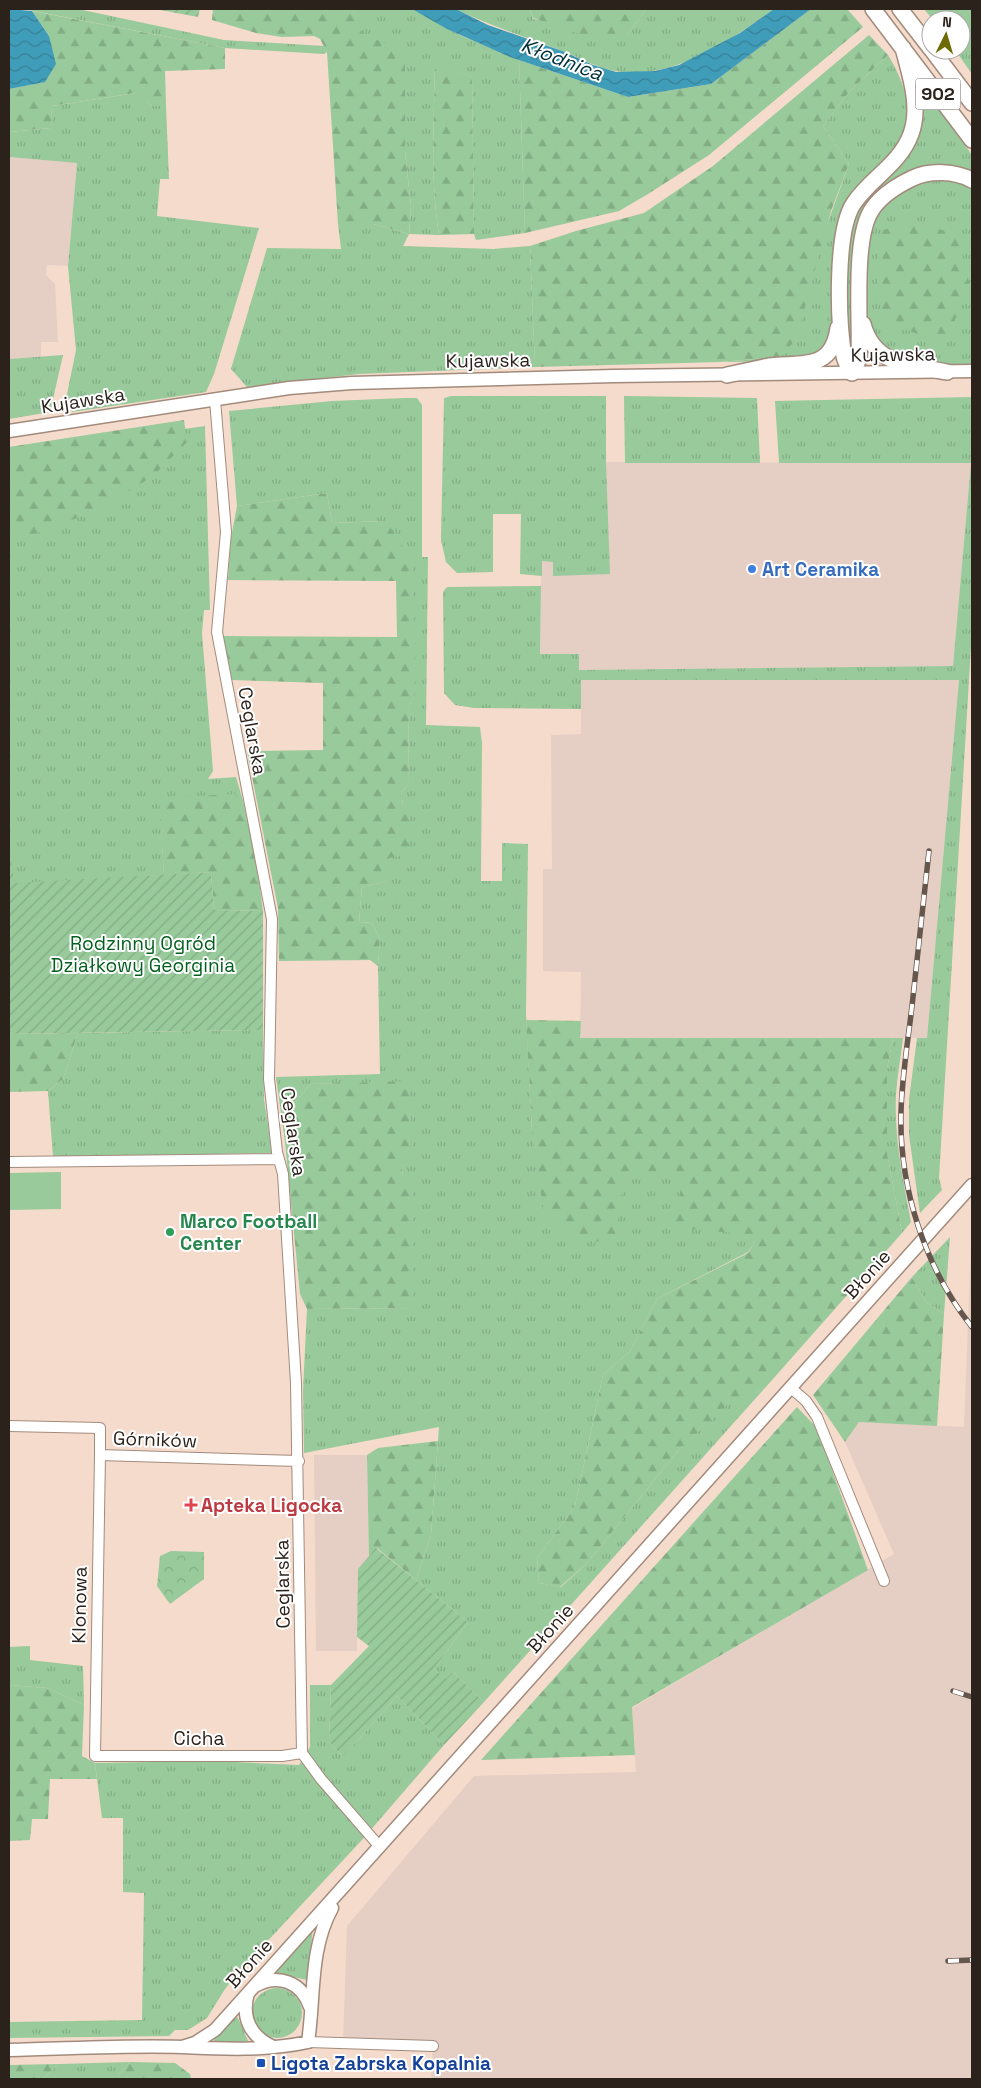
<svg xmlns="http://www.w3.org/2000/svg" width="981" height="2088" viewBox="0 0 981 2088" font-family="'Space Grotesk',sans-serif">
<defs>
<pattern id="grass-tufts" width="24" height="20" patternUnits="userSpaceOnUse" patternTransform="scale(1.25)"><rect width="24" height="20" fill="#98ca9b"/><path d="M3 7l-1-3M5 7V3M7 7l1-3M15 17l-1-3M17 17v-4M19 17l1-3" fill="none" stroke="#83ad85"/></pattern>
<pattern id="forest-firs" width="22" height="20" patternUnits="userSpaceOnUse" patternTransform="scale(1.25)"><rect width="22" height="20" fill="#98ca9b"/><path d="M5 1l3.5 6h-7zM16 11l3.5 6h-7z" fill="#83ad85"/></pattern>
<pattern id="park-crowns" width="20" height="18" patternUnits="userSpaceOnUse" patternTransform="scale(1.25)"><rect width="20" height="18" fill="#98ca9b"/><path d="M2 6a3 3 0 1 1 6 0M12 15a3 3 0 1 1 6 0" fill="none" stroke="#83ad85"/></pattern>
<pattern id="garden-furrows" width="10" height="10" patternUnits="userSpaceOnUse" patternTransform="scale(1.25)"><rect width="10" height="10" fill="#98ca9b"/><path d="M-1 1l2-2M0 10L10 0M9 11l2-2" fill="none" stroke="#83ad85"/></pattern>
<pattern id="water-waves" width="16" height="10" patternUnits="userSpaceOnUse" patternTransform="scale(1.25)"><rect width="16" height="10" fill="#409db9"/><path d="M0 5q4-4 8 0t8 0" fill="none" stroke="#368096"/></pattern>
</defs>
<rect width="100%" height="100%" fill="#f5dbcb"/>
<path fill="#e5cec3" d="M9 157 77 163 68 266 47 265 46 275 55 284 58 342H41V357L9 359Z
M543 462 971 463 953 666 579 670 578 654H540Z
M581 680H959L927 1038H580L581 972 543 971V869H552L551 735 581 734Z
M972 1219V2079H431L433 2046 343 2044 347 1926 474 1776 636 1772 632 1708 894 1554 845 1442 859 1422 964 1427Z
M314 1455H367L369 1556 358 1569 357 1651H316Z"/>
<path fill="url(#grass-tufts)" d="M23 9H78L224 40 324 46 327 52 324 54 225 48Z
M350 9H412L462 36 519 60 525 233 476 240 474 234 472 77 435 64C434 121 430 179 439 235L409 234 403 246 493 249 530 246 535 367 359 374 247 387 231 369 267 248 341 249 338 224H373L409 234 411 207 405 151 353 10Z
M456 9H530L533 19 628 34 646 9H774C729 41 674 81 615 71 596 68 580 57 562 51 526 37 490 26 456 9Z
M924 9H972V74L955 50H961V20H933Z
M888 55C905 83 913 108 902 140L839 222 834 243V331L831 342 809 361 720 362 779 357 849 164 823 126 849 92Z
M921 84 972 155V173L929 166 860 220 854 244V359L847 358C847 325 841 249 853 221 867 187 895 179 910 151 916 142 916 100 917 87Z
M136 93 152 106H166L169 179H160L157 216 259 228 214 374 206 392 72 412 66 399 76 350 68 266 77 163 9 157V132L51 128 52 106Z
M953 179 972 187V364C951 365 899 363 883 349 866 334 866 308 866 288 866 274 864 260 866 246 869 220 887 195 912 184 924 179 940 180 953 179Z
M63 355 50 412 9 419V359Z
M451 396H606V463L610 574 553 576V562L542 561V576L520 574 521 514H493V572L457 573 446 562 441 540 444 398Z
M624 396 757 398 760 463H625Z
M972 397V630L939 1178 942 1190 920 1213 909 1135V1099L917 1038H927L959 680H581V709L474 708 455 705 444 693 443 592 447 587 541 586 540 654H579V670L953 666 971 463H779L775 401Z
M405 398H417L422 405V557H428L426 725 480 727 482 743 481 881H502V843L528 844 526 1014 532 1132 626 1171H684L760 1235 748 1252 657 1299 630 1351 603 1375 575 1506 537 1558 539 1583 561 1587 587 1563 677 1452 727 1404 765 1388 484 1702 453 1672 446 1680 434 1669 468 1622 416 1580 431 1535 439 1427 304 1453 303 1391 307 1309 413 1308 402 1177 410 1082 310 1084 297 1101 285 1142 276 1077 380 1074 378 966 380 939 372 923 359 922 362 887 388 881 389 858 403 806 401 792 408 785 409 707 416 690 386 521 332 523 327 493 237 506 229 411 332 401Z
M205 426 210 610H204L202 633 213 771 208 779 236 777 243 801 160 808 164 875 144 876 9 917V454Z
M263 1030 264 1099 272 1153 53 1157 48 1091 63 1079 78 1033Z
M893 1038H903C901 1057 897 1076 896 1095 894 1138 903 1180 911 1222L902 1233 887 1153V1069Z
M950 1237 944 1314 926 1302 912 1277Z
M30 1646V1660L83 1666 84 1705 47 1688 9 1685V1647Z
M310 1685H331L329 1742 343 1757 397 1696 444 1745 362 1840 248 1962 225 1989 207 2018 188 2030H175L169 2036 9 2038V2022L142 2020 144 1893 123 1892V1818H102L95 1763 213 1761 299 1765 310 1747Z
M313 1928 307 1980 276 1973 275 1972Z
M252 2013a25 25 0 1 1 50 0a25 25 0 1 1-50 0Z
M235 2017 238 2018 248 2041 215 2044 214 2040Z
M130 2062 115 2079H43L59 2064Z"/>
<path fill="url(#forest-firs)" d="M213 9H350L353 10 363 34 405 51V151L411 207 409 234 373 224H338L327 52 320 39 314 36 282 37 256 33 212 20Z
M530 9H646L628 34 591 38 533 18Z
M811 9H847L863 27 709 155 648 194 619 211 525 233 519 60 628 97 711 84Z
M32 11 225 48V69L165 71 166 106H152L135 93 52 106 51 128 9 132V89L44 82 49 36Z
M869 35 888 55 849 92 823 126 849 164 831 211 796 340 779 357 720 362 535 367 530 246 576 231 644 213 713 166Z
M435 63 472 77 474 234 439 235C430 179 434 120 435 63Z
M920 224 957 234 970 286 944 344 883 321 877 274 881 230Z
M184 420 187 442 153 476 98 510 35 534 9 539V447Z
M327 493 332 523 386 521 413 562 416 691 409 707 408 785 401 792 403 806 410 812 407 855 389 858V881L362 887 359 922 372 923 380 939 378 966 370 960 279 961 278 908 247 751 323 750V683L232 680 223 636 397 637 396 581 228 580 231 538 237 506Z
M235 794 243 801 257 866 263 911 214 910 211 872 164 875 159 798Z
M526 1020 581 1021 580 1038H893L887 1069V1153L902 1233 765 1388 727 1405 677 1452 587 1563 560 1587 539 1583 537 1558 575 1506 603 1375 630 1351 657 1299 748 1253 759 1235 674 1228 684 1171H626L614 1243 569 1239 544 1213 532 1132Z
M78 1033 63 1079 48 1091 9 1092V1034Z
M410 1081 412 1157 403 1164 402 1177 412 1182 413 1308 307 1309 300 1294 285 1142 297 1101 310 1084Z
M912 1277 926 1302 944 1314 937 1426 859 1422 845 1442 813 1395Z
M797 1407 817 1428 868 1570 632 1707 635 1755 481 1760Z
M438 1441 431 1535 416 1580 377 1548 369 1556 367 1455 378 1448Z
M9 1685 47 1688 84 1705 82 1756 95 1763 97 1779H50L48 1819H32L30 1840 9 1841Z
M130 2062 175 2063 190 2074 191 2079H115Z
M59 2064 43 2079H9V2065Z"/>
<path fill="url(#park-crowns)" d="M171 1551 204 1552V1579L170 1604 157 1586 160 1556Z"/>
<path fill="url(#garden-furrows)" d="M155 9H200L198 17Z
M9 857H11L14 883 211 872 214 910 263 911V1030L9 1034Z
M376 1548 468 1622 434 1669 446 1679 453 1672 484 1702 444 1745 397 1696 343 1757 329 1742 331 1685 369 1646 357 1637 358 1569Z"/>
<path fill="#98ca9b" d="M61 1172V1209L9 1210V1173Z"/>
<path fill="url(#water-waves)" d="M9 9 32 11 49 36 56 64 45 82 9 89Z
M412 9H456L488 25 565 52 593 65 616 72 655 71 679 65 740 33 774 9H811L711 84 628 97 510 57 447 29Z"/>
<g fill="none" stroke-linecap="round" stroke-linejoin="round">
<g stroke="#a38b7c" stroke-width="12">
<path id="minor" d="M215 400 226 532 217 632 272 919 269 1079 277 1152 283 1174 296 1383 302 1753 321 1779 380 1847
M9 1162 279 1159
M791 1388 806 1401 817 1417 884 1581
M9 1426 100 1428V1455L299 1461
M100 1455 95 1756H282L302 1753
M308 2042 433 2046"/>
</g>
<g stroke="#a38b7c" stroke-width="15">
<path id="tertiary" d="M9 431 289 388 352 383 614 376 972 371
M255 1986C278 1973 302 1982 310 2007
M248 1993C241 2018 250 2036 273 2047
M182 2047 195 2043 215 2030 972 1185
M9 2050C66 2049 124 2045 182 2047 223 2049 267 2051 308 2042 315 1996 309 1950 332 1908"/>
</g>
<g stroke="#a38b7c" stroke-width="18">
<path id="primary" d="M873 9 972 140
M900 9 931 49
M932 50 972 103
M863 324C874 366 911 365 947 372
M852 373C849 368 845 362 844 356 838 323 835 230 854 203 871 178 900 164 911 134 921 107 910 75 903 48
M852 373 859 359C861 322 852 236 873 208 883 194 898 185 913 178 930 170 955 171 972 180
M727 375C741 372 755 369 769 366 800 362 832 372 838 328"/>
</g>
<use href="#minor" stroke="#fff" stroke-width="10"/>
<use href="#tertiary" stroke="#fff" stroke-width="12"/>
<use href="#primary" stroke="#fff" stroke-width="15"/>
<g stroke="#66574e" stroke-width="5.5">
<path id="rail" d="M929 851C923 903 918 954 912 1006 908 1041 902 1076 901 1112 899 1188 925 1268 972 1327
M953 1691 972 1697
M948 1961 972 1960"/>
</g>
<use href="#rail" stroke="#fff" stroke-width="4" stroke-dasharray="11" stroke-linecap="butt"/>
</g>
<circle fill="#3f7fe0" stroke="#fff" stroke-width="2" cx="752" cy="569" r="5"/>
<circle fill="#2e9e5b" stroke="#fff" stroke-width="2" cx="170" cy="1232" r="5"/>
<path fill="#e0444e" stroke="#fff" stroke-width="2" d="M188.5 1497.5h5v5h5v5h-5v5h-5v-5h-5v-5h5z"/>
<rect fill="#1a4fb4" stroke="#fff" stroke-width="2" x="256" y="2058" width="10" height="10" rx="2.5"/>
<g text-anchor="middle" stroke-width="4" stroke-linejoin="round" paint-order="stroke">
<rect fill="#fff" stroke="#6b6460" stroke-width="1" x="915.5" y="78.5" width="45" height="31" rx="4"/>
<g font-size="18" font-weight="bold" fill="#2c221c">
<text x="938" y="100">902</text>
</g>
<g font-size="19" fill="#2c221c" stroke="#fff">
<text transform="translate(893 354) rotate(-1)" y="7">Kujawska</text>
<text transform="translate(488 360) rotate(-1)" y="7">Kujawska</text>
<text transform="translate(83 400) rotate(-9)" y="7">Kujawska</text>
<text transform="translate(253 731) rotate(80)" y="7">Ceglarska</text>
<text transform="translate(294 1132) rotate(82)" y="7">Ceglarska</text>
<text transform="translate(867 1274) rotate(-48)" y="7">Błonie</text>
<text transform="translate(155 1439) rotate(2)" y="7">Górników</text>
<text transform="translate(282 1584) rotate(-91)" y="7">Ceglarska</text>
<text transform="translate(79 1605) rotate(-89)" y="7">Klonowa</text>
<text transform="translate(550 1628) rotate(-48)" y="7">Błonie</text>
<text x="199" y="1745">Cicha</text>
<text transform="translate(249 1963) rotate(-48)" y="7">Błonie</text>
</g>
<g font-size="19" font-weight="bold" fill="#366cbe" stroke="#fff" text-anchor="start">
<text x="762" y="576">Art Ceramika</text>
</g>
<g font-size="19" fill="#025f1d" stroke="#fff">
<text x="143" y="950">Rodzinny Ogród<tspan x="143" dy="22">Działkowy Georginia</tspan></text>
</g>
<g font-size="19" font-weight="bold" fill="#27864d" stroke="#fff" text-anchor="start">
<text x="180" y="1228">Marco Football<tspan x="180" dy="22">Center</tspan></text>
</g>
<g font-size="19" font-weight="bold" fill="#be3a42" stroke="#fff" text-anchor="start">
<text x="201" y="1512">Apteka Ligocka</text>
</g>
<g font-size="19" font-weight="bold" fill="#164399" stroke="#fff" text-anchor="start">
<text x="271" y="2070">Ligota Zabrska Kopalnia</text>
</g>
<g font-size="20" font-style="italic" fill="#022f3b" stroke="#fff">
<text transform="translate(562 59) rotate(21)" y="7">Kłodnica</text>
</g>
</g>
<rect width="981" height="2088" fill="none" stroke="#2c221c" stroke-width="20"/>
<g transform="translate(946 35) rotate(5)"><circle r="24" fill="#ffffff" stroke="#aba7a4"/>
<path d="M0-4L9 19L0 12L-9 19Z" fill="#6e6a06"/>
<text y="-8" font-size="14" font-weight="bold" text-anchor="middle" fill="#2c221c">N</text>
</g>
</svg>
